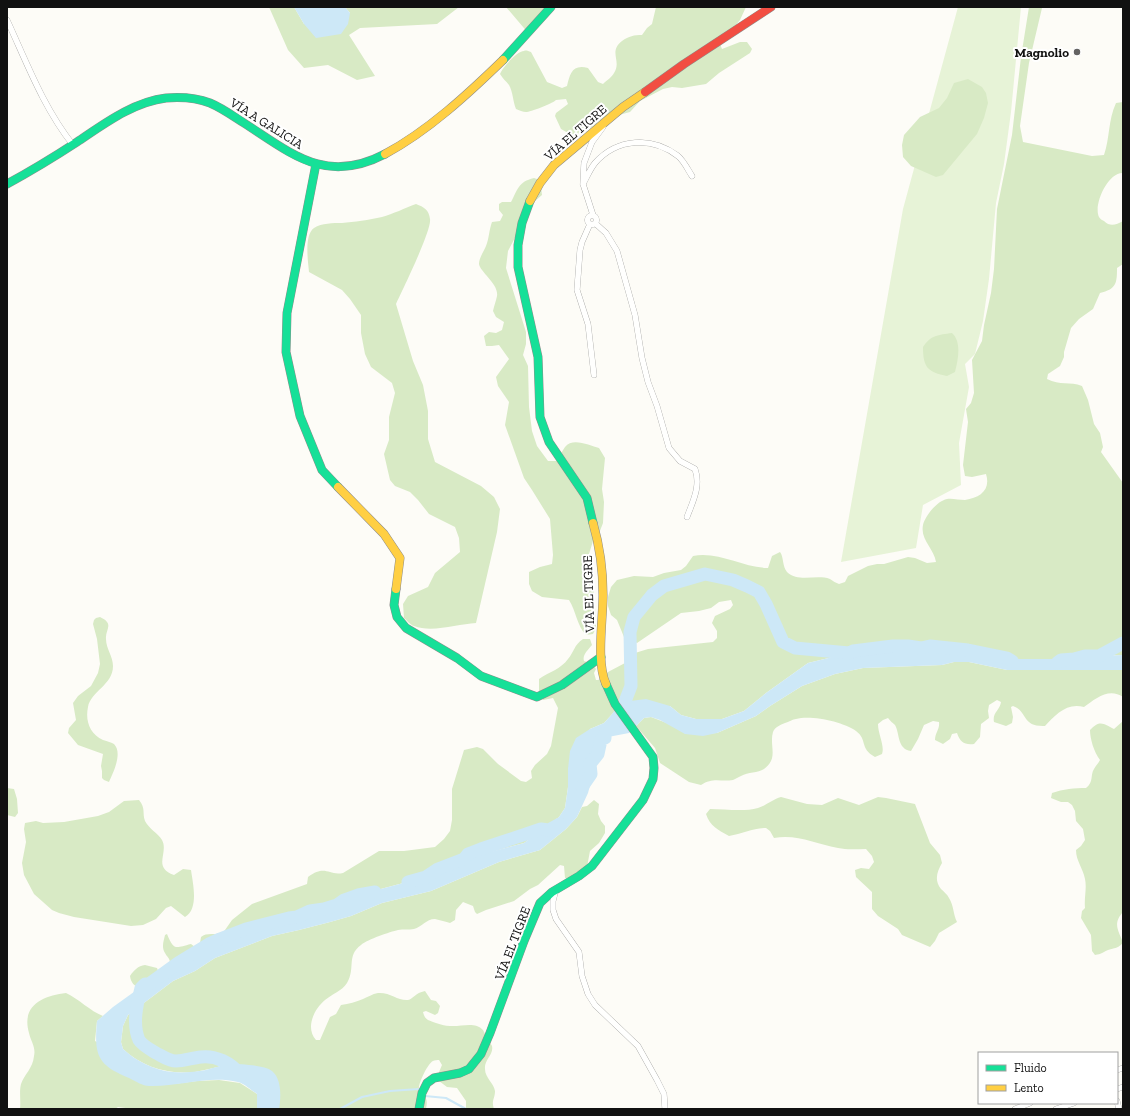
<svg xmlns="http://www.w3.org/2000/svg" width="1130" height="1116" viewBox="0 0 1130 1116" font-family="'Zilla Slab',serif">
<rect width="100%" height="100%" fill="#fdfcf7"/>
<path fill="#e7f3d7" d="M958 7H1021L1011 112 1004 164 996 203 989 279 983 321 975 354 965 364 969 387 959 443 961 485 923 505 916 548 841 562 903 209Z"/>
<path fill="#d8eac5" d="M269 7H294L304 24 350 13 345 7H459L437 24 360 28 349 35 375 76 357 80 328 65 304 68 288 50Z
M506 7H551L529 34Z
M656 7H746L740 20 720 44 722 49 740 42H747L752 49 750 53 719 73 706 84 682 88 672 87 663 89 640 101 630 112 619 115H610L600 120 594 126 575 135 570 134 561 129 555 116 556 113 568 104 566 99 556 100C552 104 530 112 526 112 523 112 519 110 516 109 513 102 513 92 509 85 506 81 503 79 500 74 502 68 517 51 524 51 526 50 528 51 531 52L547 82 562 88 567 86C570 74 572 64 588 68L598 82 603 84C606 81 612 77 614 73 622 61 608 52 622 41 629 36 634 35 642 35L647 28 652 24Z
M1029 7 1042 8 1029 63 1020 126 1023 142 1092 156 1104 155C1110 138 1108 120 1116 103L1123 102V173C1108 172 1093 205 1099 217 1100 219 1102 220 1104 221 1110 227 1116 225 1123 221V264L1117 268C1117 284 1116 289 1100 293L1093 309 1079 319 1071 328 1064 352V357L1060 366 1048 374 1047 379C1060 386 1070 381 1082 386L1088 400 1094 424 1100 433 1103 447 1101 452 1123 483V655L1099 656 1074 659H1019L921 648 893 646 849 653 808 663 766 693 744 711 722 719H696L681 715 670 706 614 712 604 723 590 729 568 769V787L565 808 559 817 524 843 464 859 426 877 358 895 337 905 289 918 207 945 200 943 201 937C206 933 214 934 220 935L225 930 232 920 252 904 307 884 308 877C326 864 328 876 343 873L379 851H404L435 847 444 839 450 831 452 820V789L464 750 477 747 483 749 498 764 521 781 526 782 532 778 531 771 535 765 547 754 551 746 558 708 553 698 543 700 539 692V679C549 672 561 669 568 659 574 652 574 645 583 639H590L592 645C588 650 582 655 584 661L592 664 596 669 594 673 596 680H598L603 678 608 672 625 663 635 653 648 649 713 642 717 638V631L712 623 715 616 730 609 733 605 731 600 719 602 711 608 699 611 681 613 637 643 624 637 617 620 611 615 608 606V597L611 587 617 580 634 576 653 577 664 573 681 570 686 566 693 556C719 551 743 568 768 568L772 556 780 552C784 557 782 566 787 572 799 583 816 574 830 579 833 581 836 583 839 584L845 582 848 576 868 566 877 564H884L908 557 915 558 927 563 936 562C934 548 920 540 923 525 925 516 937 501 947 499 952 498 959 500 965 500 980 498 991 490 986 474L972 477 965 476 963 465 968 422 966 409 971 403 974 393 972 360 982 341 984 325 991 293 994 269 997 209 1012 135 1021 57Z
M968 79 982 87 986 93 988 103 984 118 977 134 943 175 936 177 911 166 903 157 902 145 904 135 920 117 939 108 947 98 954 83Z
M534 178 540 180 542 195 535 201 528 203 518 232 508 251 506 268 526 332V344L523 355 528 366 529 407 532 431 537 446 548 461H557C560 456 562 451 565 447 573 437 590 446 599 448L605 458 602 489 604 502 603 523 598 536 593 541 589 554 593 581 596 620V628L593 634 586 635C577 626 576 611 569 600L542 597 532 591 529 584V572L540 567 552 564 553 555 550 519 532 490 524 478 505 425 509 402 498 386 496 377 509 359 499 345 492 346H486L484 336 489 332 496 333 502 330 504 322 496 317 493 311C494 306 496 301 497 296 499 284 480 272 479 264 479 258 484 251 486 246 489 239 489 230 492 222L500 221 503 215 499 210V204L502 202H511C518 189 518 182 534 178Z
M416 204C424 207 429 210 430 219 432 230 402 291 396 304L413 361 423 385 428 411V439L435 462 481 486 494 497 500 509 497 532 476 623C458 624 432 633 414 626 410 625 407 620 404 618L403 604 408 596 428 587 435 573 460 552 459 538 455 527 429 514 418 500 410 492 395 486 390 480 384 454 389 440V417L395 393 392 383 371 367 365 354 361 333V315L350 299 342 290 309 272C308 261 304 235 314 228 322 223 333 223 342 223 354 222 369 220 382 217 393 214 405 208 416 204Z
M952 333C962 342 958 360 955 372L947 376C928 372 923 368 923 347 931 335 938 335 952 333Z
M100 617C115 624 105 629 106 639 106 649 113 656 113 666 113 685 91 691 88 707 85 721 90 734 103 740 106 741 111 742 114 744 123 753 113 773 109 782L104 780 102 778V771L101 766 103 754 78 745 68 733 69 728 76 720 73 703 78 696 91 686 98 673 100 664 97 639 93 624 94 620 96 618Z
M954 662H969L1007 670H1123V697C1109 687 1095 699 1084 707 1067 702 1055 715 1045 726 1021 727 1028 711 1013 706L1011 707 1013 717 1012 723 1006 726 994 722C992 713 1000 710 1001 702L997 700 989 705 988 711 989 718 981 724 980 737 974 744C964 745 960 742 957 733L952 734 950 739 943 744 935 740C935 733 940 729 939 722L933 721 924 725 918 739 911 751C897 749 900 734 895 725 893 723 890 721 888 718L883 720 878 724C878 734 885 746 882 754L875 757C859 748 868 740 856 731 843 722 812 715 796 719 793 719 789 722 785 723 780 725 775 727 773 732 769 746 779 758 764 769 758 773 748 772 741 776 738 777 736 779 733 780 720 782 713 777 701 785L689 782 660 763 655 748 636 726 644 718 651 717 672 725 686 734 717 733 756 716 770 706 802 686 835 674 863 668 942 665Z
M1123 721V912C1112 924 1119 931 1123 943 1115 950 1116 947 1108 950 1101 953 1102 954 1095 955L1092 951 1091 935 1081 918 1082 911 1085 908C1084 898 1087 888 1085 879 1083 868 1076 861 1076 850L1081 846 1085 840 1083 829 1076 821 1075 811 1072 805 1068 802H1061L1051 798 1052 793C1063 789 1075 788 1086 788 1094 782 1090 775 1094 769 1096 765 1098 764 1100 760 1094 752 1090 739 1090 730 1100 719 1104 724 1114 729Z
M7 788 14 789 17 799 18 813 15 817 7 815Z
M781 797 807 804 822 805 838 798 859 805 878 797 886 798 915 804 930 843 940 855 942 863C937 872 934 880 941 889 944 892 947 894 949 898 954 906 953 914 957 922L939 933 935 941 930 947 902 935 898 929 878 916 872 909V892L856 877 855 870 861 868 869 869 874 862 872 856 866 849C856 849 847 850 838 848 815 844 798 834 774 838L770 831 766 828C753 828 742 834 729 836 718 830 710 826 706 814L710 809C725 809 744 812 758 808 767 805 773 799 781 797Z
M139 800C146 809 142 812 145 821 149 829 158 833 162 840 169 853 152 867 174 875L183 869 191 870C193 884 199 909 185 917L171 906 166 908 156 919 143 925 131 926 74 917 59 913 52 910 34 894 24 875 22 863 26 842 24 829 25 823 36 821 43 823 64 822 98 816 109 812 124 801Z
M594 800 599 804 598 814 601 821 605 826V833L599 843 590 851 587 867 570 879 565 878 564 866 560 865 538 885 530 889 514 901 486 910 477 914 475 912 473 906 463 902 456 910 455 920 450 923C446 922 440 920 435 919 426 919 422 927 414 929 409 930 403 929 398 930 390 932 368 939 361 945 346 956 356 968 347 983 342 991 332 994 325 1000 314 1009 305 1028 316 1040H320L330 1017 336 1014 341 1005C349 1004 356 1002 363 999 368 997 372 994 378 993 390 992 398 1001 408 1000 413 999 415 993 425 991L431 1000 436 1001 440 1006 438 1013 435 1015 426 1011 423 1012C425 1020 428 1020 436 1023 440 1024 445 1026 450 1026 461 1027 475 1021 483 1030 485 1033 485 1036 487 1039 488 1042 491 1043 492 1046 494 1055 484 1060 485 1069 485 1078 494 1083 495 1091 495 1099 491 1100 494 1109H466V1101L457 1088 447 1087 439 1081V1072L442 1065 439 1060C438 1060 434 1060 433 1061 428 1063 418 1084 419 1089 423 1099 429 1094 426 1109H279V1105L229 1064C217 1067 206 1070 195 1072 169 1075 142 1067 123 1049L121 1042 123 1026 128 1015 173 981 195 971 215 958 272 936 299 930 330 922 351 916 382 903 431 891 499 862 540 850 566 829 577 817 582 807 587 806Z
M167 934C174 951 175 948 191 944L199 950 166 972V967L170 962C169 957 167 957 165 953 161 947 164 940 165 935Z
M145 965 157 968 160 976 141 988C134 986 131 983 130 976 134 970 138 966 145 965Z
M66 993C79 999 90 1011 103 1016L97 1021 95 1041 173 1084 197 1081 219 1080 240 1083 257 1094V1109H133L118 1107 115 1109H20C21 1101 19 1092 21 1084 24 1075 33 1068 34 1056 36 1047 31 1042 29 1033 21 1005 43 996 66 993Z"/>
<path fill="#cde8f7" d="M294 7H345L350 13 348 24 341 34 316 38 304 24Z
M893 646 957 648 1019 659H1074L1099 656 1123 655V670H1007L969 662H954L942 665 863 668 835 674 802 686 770 706 756 716 717 733 703 736 685 734 660 720 651 717 644 718 629 733 608 737 601 740 594 748 590 759 591 782 588 793 577 817 566 829 540 850 499 862 431 891 382 903 351 916 330 922 299 930 272 936 215 958 195 971 173 981 128 1015 123 1026 121 1042 123 1049C136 1061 154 1070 172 1072 183 1073 195 1072 206 1070 213 1068 222 1065 230 1064 240 1064 264 1065 272 1071 282 1079 281 1098 279 1109H257V1094C251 1090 245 1084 238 1082 208 1075 179 1087 149 1086 143 1086 135 1081 129 1078 97 1065 94 1055 97 1021L113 1007 145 984 209 944 233 934 259 926 337 905 358 895 426 877 464 859 524 843 559 817 565 808 568 787V769L570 751 576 738 590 729 604 723 614 712 630 701 646 699 670 706 681 715 696 719H722L744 711 766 693 808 663 849 653Z"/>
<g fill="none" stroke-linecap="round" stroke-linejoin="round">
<path stroke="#cde8f7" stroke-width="2" d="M425 1096 446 1098 466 1109
M340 1109 362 1097 390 1091 419 1089 420 1091"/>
<path stroke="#cde8f7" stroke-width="13" d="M1057 663 1061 660 1074 659 1085 656H1099L1123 643
M582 787 591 774 590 764 598 754 601 740 605 738V733L614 724 621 712 631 686 630 632 634 617 652 595 664 586 705 574 733 580 747 586 759 592 766 604 783 642 795 648 849 653 853 651 893 646H908L921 648 930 646 968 650 1007 658 1012 661
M408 882 426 877 438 869 464 859 468 854 481 849 541 829 549 830 560 824
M241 1075C231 1063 216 1055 201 1057 192 1058 184 1061 176 1061 169 1061 162 1056 156 1053 151 1050 142 1045 139 1040 132 1024 137 1004 141 988L145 984H149L178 963 209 944 220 939 246 929 289 918 297 917 310 911 324 909 337 905 344 900 358 895 375 892"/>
<g stroke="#979795" stroke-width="6">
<path id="street" d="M7 20C27 63 43 107 73 145
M583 184C587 177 590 169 595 163 617 138 652 136 678 156 684 161 688 170 692 176
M593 215 583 184 584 163 592 142 603 127
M587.5 220a4.5 4.5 0 1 1 9 0a4.5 4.5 0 1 1-9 0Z
M590 224 582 242 580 250 577 290 588 324 594 375
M596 224 606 233 617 251 635 315 642 358 648 382 657 406 669 448 680 461 695 469C701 486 693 501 687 517
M556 889 553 901V910L556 919 579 952 582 976 588 994 595 1005 638 1046 657 1080 664 1094 665 1109
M1117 1070 1123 1068
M1117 1089 1123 1087
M1117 1101 1119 1109
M1015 1109 1030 1103
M1056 1109 1074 1103"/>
</g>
<g stroke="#8e8d8b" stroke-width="9">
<path id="fast" d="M503 60 551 7
M316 164 287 313 286 352 300 416 322 470 338 487
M7 184C31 171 54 157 77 142 104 124 133 102 166 98 179 97 197 98 210 103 222 108 233 116 244 123 292 154 326 185 385 154
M530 201 522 223 518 245V267L538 357 540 417 549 442 587 498 593 523
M396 589 394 605 397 617 406 628 457 658 481 676 537 697 562 685 601 657
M419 1109 422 1093 427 1083 434 1078 460 1073 469 1069 481 1054 490 1033 524 941 540 903 552 892 579 876 592 866 643 800 653 779 654 768 653 757 615 704 606 684"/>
</g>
<g stroke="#8e8d8b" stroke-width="9">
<path id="slow" d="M385 154C428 131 468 94 503 60
M530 201 540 183 554 165 623 107 645 92
M338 487 384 534 400 558 396 589
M593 523C600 547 603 571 603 595 603 620 596 662 606 684"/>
</g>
<g stroke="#8e8d8b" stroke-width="9">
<path id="jam" d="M645 92 684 64 771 7"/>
</g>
<use href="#street" stroke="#fffffe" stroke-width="5.5"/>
<use href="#fast" stroke="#16e098" stroke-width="8"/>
<use href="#slow" stroke="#ffcf43" stroke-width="8"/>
<use href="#jam" stroke="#f24e42" stroke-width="8"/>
</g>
<circle fill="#646362" stroke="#fff" stroke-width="1.5" cx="1077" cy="52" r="4"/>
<g text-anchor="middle" stroke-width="4" stroke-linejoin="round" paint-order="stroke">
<g font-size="13" font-weight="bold" fill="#111" stroke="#fff" text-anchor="end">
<text x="1069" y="57">Magnolio</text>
</g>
<g font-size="13" fill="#111" stroke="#fff">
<text transform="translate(267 123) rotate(32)" y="5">VÍA A GALICIA</text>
<text transform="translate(575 132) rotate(-41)" y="5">VÍA EL TIGRE</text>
<text transform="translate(588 594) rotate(-92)" y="5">VÍA EL TIGRE</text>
<text transform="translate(512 943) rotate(-69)" y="5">VÍA EL TIGRE</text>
</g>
</g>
<rect width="1130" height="1116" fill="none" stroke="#111111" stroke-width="16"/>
<rect x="978" y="1052" width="140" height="52" fill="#ffffff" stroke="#a0a0a0"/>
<rect x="986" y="1065" width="20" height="6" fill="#16e098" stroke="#a0a0a0"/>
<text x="1014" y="1072" font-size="12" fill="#111111">Fluido</text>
<rect x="986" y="1085" width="20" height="6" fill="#ffcf43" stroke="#a0a0a0"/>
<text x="1014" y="1092" font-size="12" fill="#111111">Lento</text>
</svg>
